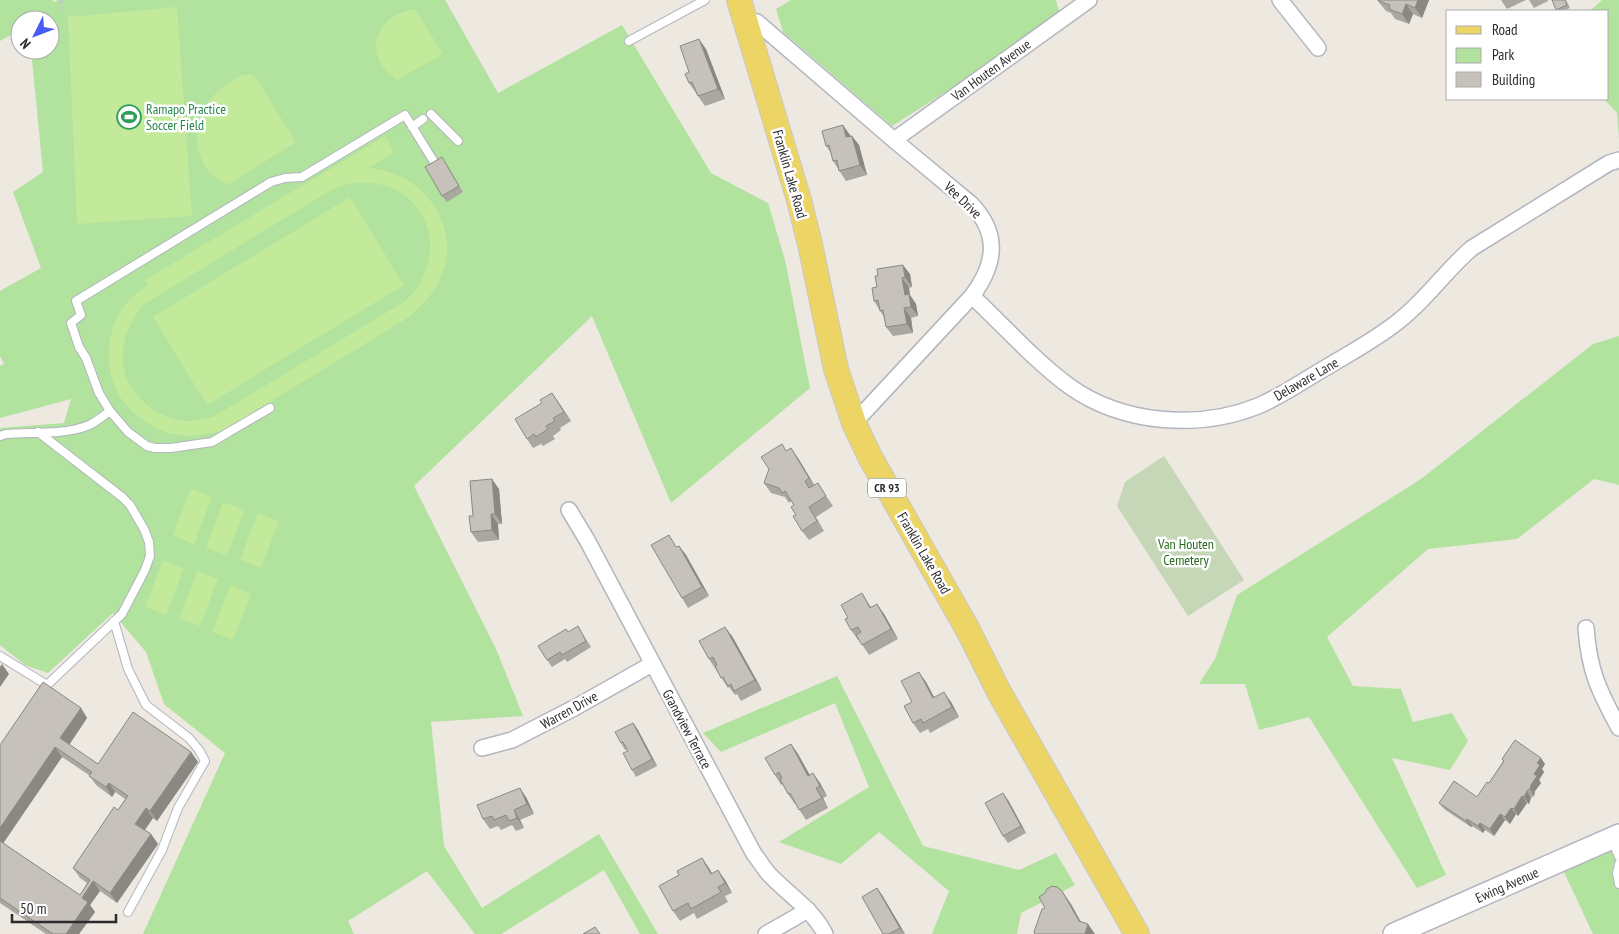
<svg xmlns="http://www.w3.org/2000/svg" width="1619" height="934" viewBox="0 0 1619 934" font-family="'PT Sans Narrow',sans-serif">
<rect width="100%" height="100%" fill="#ede8e0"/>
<path fill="#b1e29e" d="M0 0H53V2L59 0H445L498 93 622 25 711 173 768 203 785 260 810 388 671 503 592 316 414 486 496 649 523 716 431 722 444 846 482 908 599 834 658 934H640L604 870 501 934H475L427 871 348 921 354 934H143L225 753 164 704 146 652 113 613 48 673 25 665 0 645V428L64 423 71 399 0 418V366L4 364 0 356V291L41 268 13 192 43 172 31 50H50V20H20V30L0 41Z
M791 0H1056L1061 19 892 126 783 32 776 9Z
M1602 0H1619V139L1617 113 1604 99H1608V11H1590Z
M1619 336V485L1594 479 1517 539 1428 549 1327 637 1353 686 1401 689 1413 722 1452 713 1468 741 1450 770 1392 758 1446 875 1417 888 1309 717 1259 730 1245 684H1199L1215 659 1237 595 1421 479 1593 344Z
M837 676 923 846 1019 870 1056 853 1075 885 1021 913 1017 934H932L949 891 879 832 841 864 779 842 869 787 835 703 721 752 703 733Z
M1619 845V934H1593L1563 870Z"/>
<path fill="#c5d7b7" d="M1164 456 1244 580 1188 616 1117 506 1125 482Z"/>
<path fill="#c3e99a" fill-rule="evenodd" d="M177 7 192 216 77 224 68 17Z
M415 9 443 54 397 80C361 56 374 15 415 9Z
M242 75H254L296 142 228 185C222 181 214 178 209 172 204 167 201 158 199 152 189 117 212 90 242 75Z
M385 136 394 152 368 168C418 171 459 218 444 269 438 289 424 304 409 317L224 430C208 434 194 437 178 435 166 434 153 427 143 420 137 416 131 411 126 405 103 378 103 333 125 305 131 297 139 291 148 285L145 280ZM350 183C366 182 382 183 396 190 440 214 440 271 404 302L213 417C206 418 198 421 191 421 176 422 163 416 151 408 113 380 116 338 144 304L333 189Z
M350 197 404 285 207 405 153 317Z
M191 489 212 497 194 544 173 535Z
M223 502 244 510 227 556 206 548Z
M258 513 279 521 261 568 240 560Z
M163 560 184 568 166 615 145 607Z
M197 571 218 579 200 626 179 618Z
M230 585 251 593 233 640 212 632Z"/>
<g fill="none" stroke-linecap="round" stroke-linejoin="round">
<g stroke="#b3b5bf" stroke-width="10">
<path id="lane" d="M629 41 705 0
M431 114 458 141
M412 127 423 119
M270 408 212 442 171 448H155L147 446 128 432 110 411 99 393 86 358 79 347 71 323 81 315 76 301 271 182 285 178 302 177 405 115 434 162
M0 436 6 434C32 432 63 435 87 426 95 423 103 416 110 411
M114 621 128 669 146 705 189 738 199 750 205 761 178 808 162 850 128 912
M0 656 47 685 122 614 145 570 150 556 149 542 144 529 130 505 122 497 38 432
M1612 840 1619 857
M1619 864 1617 873 1619 884"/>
</g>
<g stroke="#b3b5bf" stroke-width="18">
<path id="street" d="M1280 0 1318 48
M745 19 757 22 894 140 971 204C1000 234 996 264 972 296L854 423
M894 140 1089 0
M972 296C1004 326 1034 360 1069 386 1122 424 1198 430 1258 406 1282 396 1304 380 1327 367 1352 352 1378 338 1400 320 1427 299 1446 270 1472 248L1609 163 1619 160
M569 510 587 540 754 854C759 860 763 867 768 873 787 894 812 908 825 934
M1586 628C1589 671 1599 691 1619 728
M482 748 512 740 576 707 652 664
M766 934 808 910"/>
</g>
<g stroke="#b3b5bf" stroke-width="24">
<path id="secondary" d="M1394 934 1619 835"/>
</g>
<g stroke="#c8c8c8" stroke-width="26">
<path id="primary" d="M739 0 799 200 810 244 836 369 854 423 870 457 968 630 999 692 1137 934"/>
</g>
<path stroke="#c8c8c8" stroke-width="2.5" stroke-dasharray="4 2.5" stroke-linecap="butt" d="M61 0 63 10"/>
<use href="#lane" stroke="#fff" stroke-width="8"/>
<use href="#street" stroke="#fff" stroke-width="15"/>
<use href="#secondary" stroke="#fff" stroke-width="21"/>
<use href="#primary" stroke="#edd565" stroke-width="24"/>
</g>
<path fill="#aaa7a1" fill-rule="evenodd" d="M1377 0H1429L1422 18 1413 14 1409 24 1395 19 1391 13 1386 11Z
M1501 0H1526L1507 9Z
M1529 0H1548V1L1534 8Z
M1566 0 1570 8 1563 11H1557L1556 10Z
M706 49 725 99 705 106 698 96 696 93 689 83Z
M850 135 859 145 867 175 846 181 833 161 831 153 826 146Z
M446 164 463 192 447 202 442 196Z
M910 274 912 287 909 288 910 295 916 304 918 316 911 318 913 333 893 336 886 327 884 317 874 301 877 287Z
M552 393 571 421 560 428 561 430 553 436 555 439 543 446 541 444 533 448 527 439Z
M786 451 798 458 814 485 824 493 833 506 816 517 824 531 809 540 802 531 796 515 794 505 791 501 789 503 785 497 771 493 764 483Z
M499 489 502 524H498L499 540 478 542 471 532 473 516Z
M679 546 686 555 709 596 688 608 682 598 677 547Z
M862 593 871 607 884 614 898 639 869 655 859 640H858L851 630 848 618Z
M568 632 582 633 591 647 567 662 565 659 552 667 547 660Z
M732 636 762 690 741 701 737 694 735 695 729 687 728 688 709 659Z
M926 682 934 698 951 702 959 717 930 733 928 729 920 733 913 723 912 702Z
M81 708 87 718 69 745 98 764 191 752 198 762 157 821 153 818 145 830 151 834 158 844 117 903 100 891 90 905 95 912 79 934H46L0 903V745ZM62 757 89 775 96 785 112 797 115 792 125 799 118 810 73 868 80 878 87 883 80 895 3 843Z
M633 723 638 730 657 766 636 777 632 770 628 751 627 749 625 750 621 743Z
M791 744 798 754 810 775 820 783 827 796 823 798 828 808 806 820 795 803V804L788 794 783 784 781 785 775 775Z
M1502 759 1545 764 1542 769 1544 772 1539 780 1541 783 1535 791 1534 796 1531 798 1529 804 1527 803 1518 816 1516 814 1510 824 1505 820 1494 836 1485 830 1483 833 1472 826 1471 827 1444 809 1439 803 1477 797 1489 783 1503 761Z
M526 797 534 814 520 820 524 828 516 831 512 825 501 830 498 826 490 829 483 819Z
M1008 800 1026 833 1008 843 1003 836Z
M702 858 712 873 725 880 732 893 725 896 728 902 697 919 694 913 680 921 673 911 679 875Z
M877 888 882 895 905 934H883Z"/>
<path fill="#8b8883" d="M1418 0H1429L1422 18 1415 8Z
M1406 4 1413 14 1409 24 1402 14Z
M699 39 706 49 725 99 718 89Z
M843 125 850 135 853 147 846 137Z
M852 136 859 145 867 175 860 165Z
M903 265 910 274 912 287 905 277Z
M902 278 909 288 910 295 916 304 918 316 911 307 905 295Z
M904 308 911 318 913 333 907 324Z
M552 393 559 403 571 421 564 412Z
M791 448 798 458 816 488 809 478Z
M492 479 499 489 502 524 495 514Z
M491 514 498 524 499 540 492 530Z
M679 546 686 555 709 596 702 587Z
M877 604 884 614 898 639 891 629Z
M725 627 732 636 762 690 755 680Z
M2 664 9 674 0 687V667Z
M919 672 926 682 940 708 933 698Z
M944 692 951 702 959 717 952 707Z
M81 708 87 718 67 748 60 738Z
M633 723 638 730 657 766 652 759Z
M791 744 798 754 815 785 808 776Z
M55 747 62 757 0 848V828Z
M191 752 198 762 157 821 150 811Z
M1541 758 1545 764 1542 769 1544 772 1539 780 1541 783 1535 791 1534 796 1530 789 1537 763Z
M813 773 820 783 827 796 820 786Z
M109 783 115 792 112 797 106 787Z
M520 788 526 797 534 814 527 804Z
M816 788 823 798 828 808Z
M1527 791 1531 798 1529 804 1524 797Z
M1003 793 1008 800 1026 833 1021 826Z
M1522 796 1527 803 1518 816 1514 809Z
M146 808 153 818 142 834 135 824Z
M1511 808 1516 814 1510 824 1505 817Z
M514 810 520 820 524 828 517 818Z
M1500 814 1505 820 1494 836 1490 829Z
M1467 819 1472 826 1471 827 1466 821Z
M1480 823 1485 830 1483 833 1478 826Z
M151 834 158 844 117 903 110 893Z
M702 858 709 868 717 884 711 874Z
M718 870 725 880 732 893 725 883Z
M93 881 100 891 90 905 95 912 79 934H66L82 898Z
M877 888 882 895 905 934 900 928Z
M1062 891 1071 904 1086 931 1088 924 1095 934H1085L1079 921Z"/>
<path fill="#c6c2bb" stroke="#8b8883" d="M1379 0H1418L1415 8 1406 4 1402 14 1389 9 1390 5 1379 1Z
M1552 0H1565L1567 5 1556 10Z
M699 39 718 89 698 96 692 82 689 83 685 74 689 72 680 46Z
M843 125 846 137 852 136 860 165 839 171 837 160 833 161 829 145 826 146 822 131Z
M442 157 459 186 442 196 425 167Z
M903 265 905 277 902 278 905 295 909 294 911 307 904 308 907 324 886 327 883 310 880 311 878 300 874 301 872 288 877 287 875 276H878L877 269Z
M552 393 564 412 553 418 555 421 546 426 548 429 536 437 534 434 527 439 515 419 542 403 540 400Z
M782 444 786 451 791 448 809 478 805 481 809 488 818 483 826 496 809 507 817 521 802 531 793 516 796 515 791 507 794 505 785 491 782 493 779 488 764 483 769 469 761 457Z
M492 479 495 514H491L492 530 471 532 469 516H473L470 481Z
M669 535 676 547 679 546 702 587 682 598 651 545Z
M862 593 870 608 877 604 891 629 862 645 856 635 861 632 858 627 851 630 845 619 848 618 841 605Z
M578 626 586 641 562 655 560 652 547 660 538 646 566 629 568 632Z
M725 627 755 680 734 691 731 684 728 686 723 677 721 678 715 666 717 665 713 657 709 659 699 641Z
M919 672 933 698 944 692 952 707 923 723 921 719 913 723 904 706 912 702 901 681Z
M43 682 81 708 60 738 98 764 133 712 191 752 150 811 146 808 135 824 151 834 110 893 93 881 82 898 88 902 66 934H53L0 898V841L80 895 90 880 73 868 114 807 118 810 128 796 109 783 106 787 89 776 92 772 55 747 0 828V745Z
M633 723 652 759 632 770 623 753 628 751 623 742 621 743 615 732Z
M1515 740 1541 758 1537 763 1540 765 1534 774 1537 776 1531 785 1530 789 1527 791 1524 797 1522 796 1514 809 1511 808 1505 817 1500 814 1490 829 1480 823 1478 826 1467 819 1466 821 1439 803 1454 781 1477 797 1487 782 1489 783 1504 761 1502 759Z
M791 744 808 776 813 773 820 786 816 788 822 798 799 810 790 793 788 794 780 779 782 778 779 772 775 775 765 758Z
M520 788 527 804 514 810 517 818 509 821 506 815 494 820 492 816 483 819 477 805Z
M1003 793 1021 826 1003 836 985 803Z
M702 858 711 874 718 870 725 883 718 887 721 892 691 909 688 903 673 911 659 886 679 875 677 871Z
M1052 886 1057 887 1062 891 1079 921 1088 924 1085 934H1035L1034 932 1042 909 1045 908 1039 897 1045 893 1047 889Z
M877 888 900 928 889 934H883L862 897Z
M595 927 600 934H583Z"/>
<defs>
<g id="stadium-ring" transform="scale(1.25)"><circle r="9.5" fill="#fff" stroke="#2e9e5b" stroke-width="1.5"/><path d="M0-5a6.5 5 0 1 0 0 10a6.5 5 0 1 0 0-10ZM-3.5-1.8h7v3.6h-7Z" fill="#2e9e5b"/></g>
</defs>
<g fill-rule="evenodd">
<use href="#stadium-ring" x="129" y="117"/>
</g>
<g text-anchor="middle" stroke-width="5" stroke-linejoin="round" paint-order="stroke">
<rect fill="#fff" stroke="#6b6b6b" stroke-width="1" x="868" y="478.5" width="38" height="19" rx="4"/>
<g font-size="12" font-weight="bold" fill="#2c2c2c">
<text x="887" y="492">CR 93</text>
</g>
<g font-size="14" fill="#2c2c2c" stroke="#fff">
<text transform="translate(991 70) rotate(-36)" y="5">Van Houten Avenue</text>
<text transform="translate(790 174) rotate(74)" y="5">Franklin Lake Road</text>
<text transform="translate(963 200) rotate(44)" y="5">Vee Drive</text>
<text transform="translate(1306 379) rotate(-30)" y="5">Delaware Lane</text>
<text transform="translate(924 553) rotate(60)" y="5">Franklin Lake Road</text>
<text transform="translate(569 710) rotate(-29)" y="5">Warren Drive</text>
<text transform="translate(687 729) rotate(62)" y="5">Grandview Terrace</text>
<text transform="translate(1507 885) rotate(-24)" y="5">Ewing Avenue</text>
</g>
<g font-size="14" fill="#27864d" stroke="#fff" text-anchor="start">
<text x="146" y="114">Ramapo Practice<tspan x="146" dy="16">Soccer Field</tspan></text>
</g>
<g font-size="14" fill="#29691d" stroke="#fff">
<text x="1186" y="549">Van Houten<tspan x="1186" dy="16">Cemetery</tspan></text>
</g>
</g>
<rect x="1446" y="10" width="162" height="90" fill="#ffffff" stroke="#ababab"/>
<rect x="1456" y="26" width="25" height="8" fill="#edd565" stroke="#ababab"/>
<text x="1492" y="35" font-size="15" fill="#2c2c2c">Road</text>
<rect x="1456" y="48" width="25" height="15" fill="#b1e29e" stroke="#ababab"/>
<text x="1492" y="60" font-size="15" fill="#2c2c2c">Park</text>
<rect x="1456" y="72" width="25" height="15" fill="#c6c2bb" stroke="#ababab"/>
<text x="1492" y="85" font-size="15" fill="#2c2c2c">Building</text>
<g transform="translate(35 35) rotate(228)"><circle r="24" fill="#ffffff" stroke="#ababab"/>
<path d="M0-4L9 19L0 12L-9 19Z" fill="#465cf4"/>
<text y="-8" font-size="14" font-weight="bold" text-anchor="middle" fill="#2c2c2c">N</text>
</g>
<path d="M12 914v8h104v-8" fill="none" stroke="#2c2c2c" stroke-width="2.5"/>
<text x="20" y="914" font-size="15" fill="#2c2c2c" stroke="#ffffff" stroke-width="4" paint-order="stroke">50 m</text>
</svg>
